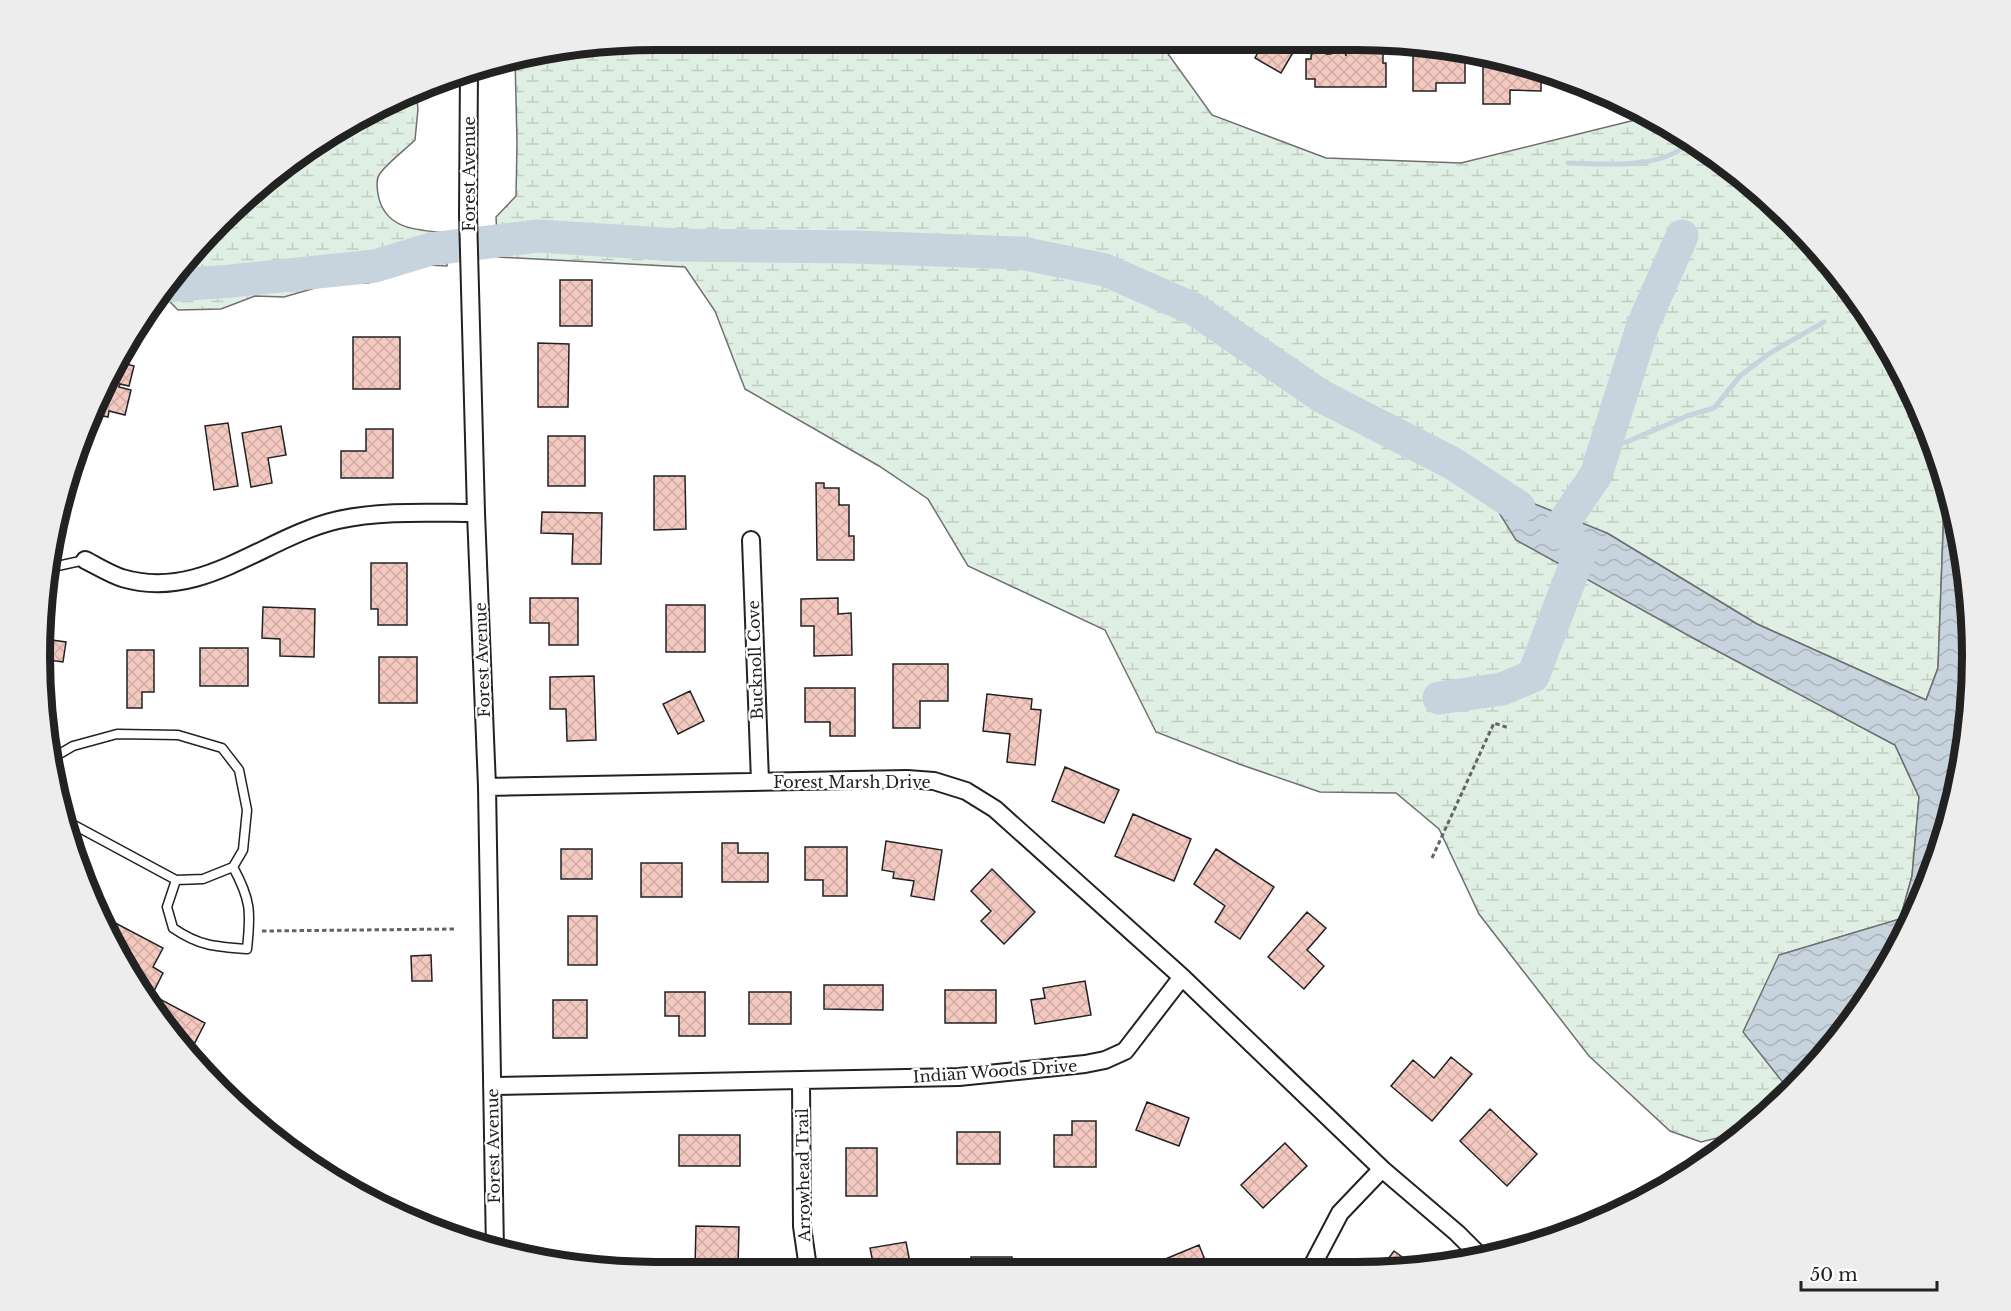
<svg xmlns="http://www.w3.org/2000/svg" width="2011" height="1311" viewBox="0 0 2011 1311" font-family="'Libre Baskerville',serif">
<defs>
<pattern id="wetland-marsh" width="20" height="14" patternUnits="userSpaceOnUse" patternTransform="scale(1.5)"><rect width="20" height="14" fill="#e0efe3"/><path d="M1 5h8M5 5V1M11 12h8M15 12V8" fill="none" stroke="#c0cdc2"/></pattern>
<pattern id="water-waves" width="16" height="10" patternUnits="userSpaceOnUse" patternTransform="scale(1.5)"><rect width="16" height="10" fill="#c7d3dd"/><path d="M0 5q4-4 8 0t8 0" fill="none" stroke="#abb5bd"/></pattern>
<pattern id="building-cross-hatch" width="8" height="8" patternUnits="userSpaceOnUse" patternTransform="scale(1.5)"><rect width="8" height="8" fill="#f3c9c0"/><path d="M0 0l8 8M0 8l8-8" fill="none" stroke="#d0aca5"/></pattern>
</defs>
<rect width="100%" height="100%" fill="#fff"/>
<path fill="url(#wetland-marsh)" stroke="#6f6f6f" stroke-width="1.5" d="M575 44H1161L1212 115 1326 158 1461 163 1639 119 1647 115 1762 192 1845 280 1909 383 1948 488 1944 506 1938 668 1926 700 1757 624 1607 533 1693 638 1895 745 1919 797 1912 876 1900 919 1779 955 1785 1085 1792 1088 1745 1131 1701 1142 1670 1131 1589 1056 1479 914 1439 829 1396 793 1320 792 1239 764 1156 732 1105 630 968 566 928 499 879 466 745 389 715 311 685 267 498 257 496 217 516 196 517 143 515 58Z
M416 92 418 109 415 140C406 149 385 165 379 175 376 180 377 188 378 194 384 230 418 230 447 233V266L405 264 387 278 368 283H332L284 297 255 296 221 309 178 310 169 301 156 299 167 280 220 219 313 143Z"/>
<path fill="url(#water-waves)" stroke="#6f6f6f" stroke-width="1.5" d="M1480 482 1607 533 1757 624 1926 700 1938 668 1944 506 1948 488 1951 496 1971 616 1967 736 1939 854 1889 964 1819 1062 1792 1088 1785 1085 1743 1032 1779 955 1900 919 1912 876 1919 797 1895 745 1693 638 1516 540Z"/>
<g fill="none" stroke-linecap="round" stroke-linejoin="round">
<path stroke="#c7d3dd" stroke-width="5" d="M1568 163C1606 164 1659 170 1689 143
M1605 449 1629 441 1687 416 1714 408 1740 376 1770 353 1824 322"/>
<path stroke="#c7d3dd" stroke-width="33" d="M163 286 231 281 375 266 431 249 538 236 679 245 855 247 1021 253 1105 270 1194 309 1321 396 1452 463 1519 507
M1557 532 1596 475 1643 325 1682 236
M1439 698 1502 689 1533 676 1582 548"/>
</g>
<path fill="url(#building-cross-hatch)" stroke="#222" stroke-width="1.5" d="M1262 44H1298L1281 73 1255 58Z
M1363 44H1389V53H1383V63H1386V87H1315V79H1306V59H1311V55L1317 50 1323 49 1326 54H1331V52H1345L1346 56V51L1349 47 1355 49V46L1363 47Z
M1413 44H1436L1465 51V83H1436V91H1413Z
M1483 55 1541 69V91L1510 90V104H1483Z
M560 280H592V326H560Z
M353 337H400V389H353Z
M538 343 569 344 568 407H538Z
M119 362 134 366 129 386 120 384 119 387 131 390 125 415 109 411 108 417 90 413Z
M228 423 238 486 214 490 205 426Z
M281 426 286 455 268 458 272 483 251 487 242 433Z
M366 429H393V478H341V451H366Z
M548 436H585V486H548Z
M654 476H685L686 529 654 530Z
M816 483H824V488H839V505H849V536H854V560H817Z
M542 512 602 513 601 564H572L573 534 541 533Z
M371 563H407V625H378V609H371Z
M530 598H578V645H549V623H530Z
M838 598V614L851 613 852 655 814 656V626H801V599Z
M666 605H705V652H666Z
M263 607 315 609 314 657 280 656V639L262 638Z
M44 639 66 642 63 662 41 659Z
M200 648H248V686H200Z
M127 650H154V692H142V708H127Z
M379 657H417V703H379Z
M893 664H948V701H920V728H893Z
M594 676 596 740 567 741 566 709H550V677Z
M805 688H855V736H830V722H805Z
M690 691 704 721 678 734 663 704Z
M987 694 1032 699 1031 709 1041 710 1035 765 1007 762 1010 734 983 731Z
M1065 767 1119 790 1104 823 1052 801Z
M1133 814 1191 839 1174 881 1115 856Z
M886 841 942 850 934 900 911 896 914 881 893 878 894 872 882 870Z
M722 843H738V853H768V882H722Z
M805 847H847V896H823V880H805Z
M561 849H592V879H561Z
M1216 849 1274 887 1240 939 1215 922 1225 906 1194 884Z
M641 863H682V897H641Z
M992 869 1035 912 1004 944 981 921 991 911 971 891Z
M1307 912 1326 928 1307 950 1324 966 1304 989 1268 957Z
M102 916 163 948 153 967 163 973 152 995 205 1023 188 1056 122 964Z
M568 916H597V965H568Z
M431 955 432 981H412L411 956Z
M1085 981 1091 1015 1035 1024 1031 1000 1045 998 1043 988Z
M824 985H883V1010L824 1009Z
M945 990H996V1023H945Z
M665 992H705V1036H679V1016H665Z
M749 992H791V1024H749Z
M553 1000H587V1038H553Z
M1451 1057 1472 1074 1432 1121 1391 1086 1413 1060 1434 1078Z
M1147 1102 1189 1118 1179 1146 1136 1130Z
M1490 1109 1537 1154 1507 1186 1460 1141Z
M1072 1121H1096V1167H1054V1135H1072Z
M957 1132H1000V1164H957Z
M679 1135H740V1166H679Z
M1285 1143 1307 1166 1263 1208 1241 1185Z
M846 1148H877V1196H846Z
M696 1226 739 1227 738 1267H695Z
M906 1242 911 1268H874L870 1248Z
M1199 1245 1209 1270H1153L1151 1265Z
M1394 1251 1416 1267 1395 1271H1379Z
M971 1257H1012V1269H971Z
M1053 1260H1081V1269H1053Z"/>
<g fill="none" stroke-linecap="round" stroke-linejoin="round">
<g stroke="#222" stroke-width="11">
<path id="lane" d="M48 568 85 560
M51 759 73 746 117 734 178 735 222 748 239 770 247 810 243 850 233 867 203 879 176 880 61 818
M176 880 167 907 173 928C199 946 216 947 247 949 251 912 251 900 233 867"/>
</g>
<g stroke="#222" stroke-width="20">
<path id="street" d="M469 69 468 214 476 513 487 787 495 1251
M751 540 760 781
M85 560C97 566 110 574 122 578 202 602 264 537 338 520 382 510 431 513 476 513
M487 787 907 779 934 781 966 791 995 809 1182 977 1382 1169 1457 1233 1481 1257
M801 1081 802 1226 808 1268
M492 1086 959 1077 1085 1064 1105 1060 1125 1051 1182 977
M1310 1270 1340 1213 1382 1169"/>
</g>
<path stroke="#646464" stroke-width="3" stroke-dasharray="4.5 3" stroke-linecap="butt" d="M1432 858 1494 723 1509 728
M262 931 455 929"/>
<use href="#lane" stroke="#fff" stroke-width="8"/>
<use href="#street" stroke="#fff" stroke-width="16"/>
</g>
<g text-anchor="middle" stroke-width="4.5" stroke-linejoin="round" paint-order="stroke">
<g font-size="16" fill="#222" stroke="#fff">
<text transform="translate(469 174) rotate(-90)" y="6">Forest Avenue</text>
<text transform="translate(482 660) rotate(-92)" y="6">Forest Avenue</text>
<text transform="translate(755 660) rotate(-92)" y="6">Bucknoll Cove</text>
<text x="852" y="788">Forest Marsh Drive</text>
<text transform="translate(995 1071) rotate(-4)" y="6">Indian Woods Drive</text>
<text transform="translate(493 1146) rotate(-91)" y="6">Forest Avenue</text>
<text transform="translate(803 1175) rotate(-91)" y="6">Arrowhead Trail</text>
</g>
</g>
<path d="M0 0H2011V1311H0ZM656 50H1356A606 606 0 0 1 1962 656V656A606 606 0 0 1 1356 1262H656A606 606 0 0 1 50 656V656A606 606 0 0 1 656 50Z" fill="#ededed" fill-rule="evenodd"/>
<path fill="none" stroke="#222" stroke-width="8" d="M656 50H1356A606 606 0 0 1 1962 656V656A606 606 0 0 1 1356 1262H656A606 606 0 0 1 50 656V656A606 606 0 0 1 656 50Z"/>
<path d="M1801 1281v9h136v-9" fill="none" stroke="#222222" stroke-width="3"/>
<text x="1810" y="1281" font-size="18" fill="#222222" stroke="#ffffff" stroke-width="4.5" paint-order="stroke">50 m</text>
</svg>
